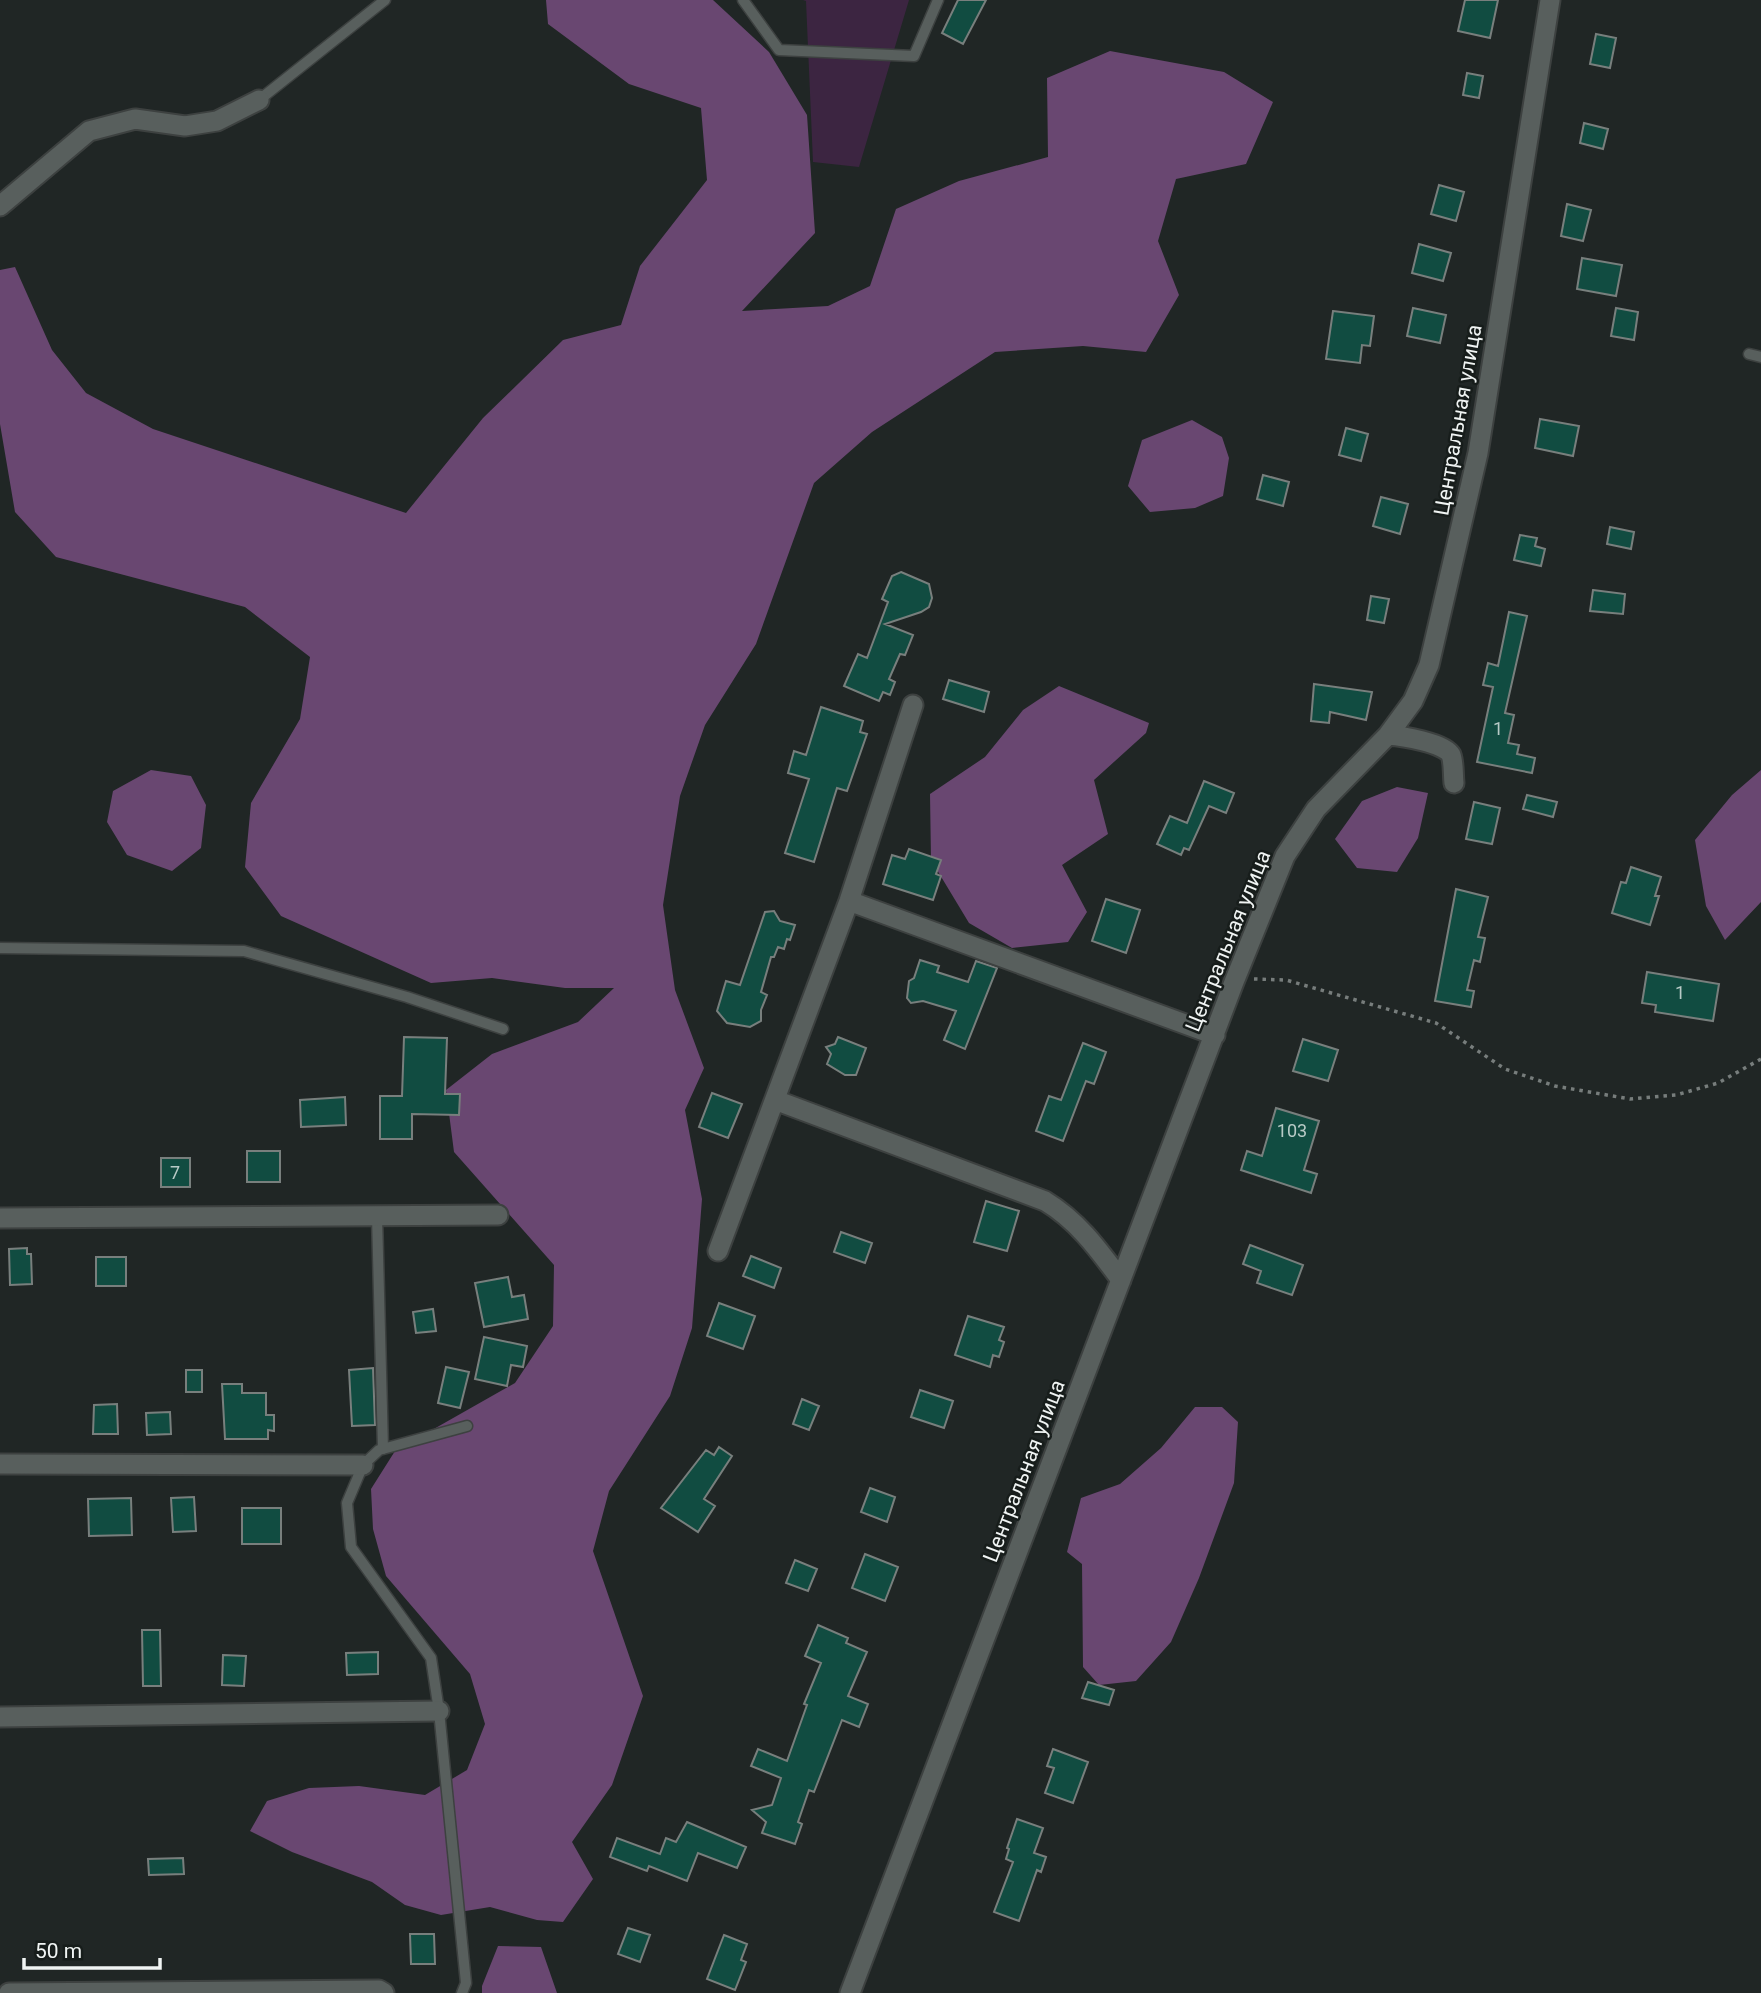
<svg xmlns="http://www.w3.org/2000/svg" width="1761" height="1993" viewBox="0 0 1761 1993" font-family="Roboto,sans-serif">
<rect width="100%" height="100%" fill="#202625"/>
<path fill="#3c2541" d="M803 0H909L859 167 813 162 806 1Z"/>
<path fill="#694771" d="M546 0H713L769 52 807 115 815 233 742 311 828 306 870 286 896 209 959 181 1048 157 1047 78 1110 51 1224 72 1273 102 1246 164 1176 179 1158 241 1179 295 1146 352 1083 346 995 352 872 432 814 483 756 644 705 725 680 796 663 905 675 990 704 1068 685 1110 702 1199 692 1328 670 1396 609 1491 593 1551 643 1696 612 1785 572 1842 593 1879 563 1922 537 1920 490 1907 441 1915 405 1905 372 1882 292 1852 250 1831 267 1801 309 1788 359 1786 425 1795 467 1770 485 1724 470 1674 386 1576 373 1529 371 1489 395 1451 515 1383 553 1326 554 1265 454 1152 446 1090 492 1054 578 1022 614 988H565L492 978 431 983 281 916 245 867 251 803 300 719 310 657 245 607 56 557 15 512 0 424V270L15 267 52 350 86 393 153 429 406 513 483 418 563 340 621 325 640 266 707 180 701 108 629 84 548 24Z
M1192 420 1222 437 1229 458 1223 496 1195 508 1150 512 1128 486 1142 440Z
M1059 686 1149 723 1146 733 1094 780 1108 834 1062 865 1087 912 1068 942 1012 948 969 923 931 860 930 794 985 757 1023 710Z
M151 770 191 776 206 805 201 848 172 871 127 855 107 822 113 791Z
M1761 770V902L1725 940 1706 906 1695 840 1732 795Z
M1397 787 1428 793 1418 838 1397 872 1357 868 1335 839 1362 801Z
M1195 1407H1222L1238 1422 1234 1483 1199 1578 1171 1642 1136 1681 1099 1685 1083 1667 1082 1564 1067 1552 1081 1498 1120 1484 1161 1448Z
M498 1946 541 1947 557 1993H482V1986Z"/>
<path fill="#114c41" stroke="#787f7d" stroke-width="2" d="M958 0H986L963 44 942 33Z
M1465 0H1498L1490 38 1458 31Z
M1596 34 1616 38 1610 68 1590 64Z
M1467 73 1483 76 1479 98 1463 95Z
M1584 123 1608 129 1603 149 1580 143Z
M1439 185 1464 192 1456 221 1431 214Z
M1567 204 1591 210 1583 241 1561 236Z
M1419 244 1451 253 1443 281 1412 273Z
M1582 258 1622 265 1616 296 1577 289Z
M1413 308 1446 315 1440 343 1407 336Z
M1616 308 1638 312 1634 340 1611 336Z
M1333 311 1374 316 1370 346 1362 345 1360 363 1326 359Z
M1540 419 1579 426 1573 456 1535 448Z
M1346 428 1368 434 1361 461 1339 455Z
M1263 475 1289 482 1283 506 1257 499Z
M1381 497 1408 504 1400 534 1373 526Z
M1610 527 1634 532 1631 549 1607 544Z
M1520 535 1537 538 1535 546 1545 549 1541 566 1514 560Z
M901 572 929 584 932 598 929 607 921 612 885 624 913 635 905 655 900 654 889 679 895 682 890 695 883 692 879 701 844 686 858 654 867 658 888 602 882 599 892 576Z
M1593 590 1625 594 1623 614 1590 611Z
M1371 596 1389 599 1384 623 1367 620Z
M1509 612 1527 616 1505 713 1514 715 1508 743 1519 745 1517 754 1535 758 1532 773 1477 762 1493 687 1483 685 1488 663 1498 666Z
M949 680 989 692 984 712 943 699Z
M1314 684 1372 692 1366 720 1330 712 1329 723 1311 721Z
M821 707 863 721 860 732 867 734 847 791 837 788 814 862 785 853 809 779 788 773 794 751 806 755Z
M1204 781 1234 793 1226 813 1209 806 1189 850 1184 848 1181 855 1157 844 1170 816 1187 823Z
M1527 795 1557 802 1553 817 1523 809Z
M1474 802 1500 808 1492 844 1466 839Z
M909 849 941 860 936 874 941 876 933 900 883 884 892 855 905 859Z
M1631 867 1661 877 1655 896H1659L1650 925 1612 913 1621 882 1626 883Z
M1456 889 1488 897 1478 937 1485 938 1480 962 1474 960 1467 990 1474 991 1471 1007 1435 1001Z
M1106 899 1140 910 1126 953 1092 941Z
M774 911 780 921 795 925 790 940 787 939 784 949 778 947 774 957H771L761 992 767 995 761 1010V1021L750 1027 727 1023 717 1011 726 981 740 985 765 912Z
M920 960 939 966 937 972 968 982 976 961 997 968 965 1049 944 1040 956 1011 923 1001 911 1003 907 998 909 981 914 978Z
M1647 972 1719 984 1713 1021 1655 1012 1656 1005 1642 1003Z
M404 1037 447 1038 445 1094H460L459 1115 412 1114V1139H380V1096H402Z
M838 1037 866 1048 856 1075H845L827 1064 831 1054 826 1047 835 1044Z
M1303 1039 1338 1050 1328 1081 1293 1071Z
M1083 1043 1106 1052 1094 1084 1086 1081 1063 1141 1036 1131 1049 1096 1061 1100Z
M712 1093 742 1104 728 1138 699 1127Z
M345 1097 346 1125 301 1127 300 1100Z
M1276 1108 1319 1121 1304 1170 1317 1174 1311 1193 1241 1170 1247 1151 1262 1156Z
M247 1151H280V1182H247Z
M161 1158H190V1187H161Z
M986 1201 1019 1211 1007 1251 974 1242Z
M841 1232 872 1243 865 1263 834 1252Z
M1250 1245 1303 1265 1292 1295 1257 1283 1261 1271 1243 1264Z
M27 1248V1254H31L32 1284 10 1285 9 1249Z
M751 1256 781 1268 774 1288 743 1276Z
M96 1257H126V1286H96Z
M508 1277 512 1297 524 1295 528 1319 484 1327 475 1283Z
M719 1303 755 1316 743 1349 707 1336Z
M433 1309 436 1331 416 1333 413 1312Z
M968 1316 1004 1327 999 1340 1004 1342 999 1357 993 1355 990 1367 955 1355Z
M484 1337 527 1346 523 1367 511 1365 507 1386 475 1379Z
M446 1367 469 1372 460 1408 438 1403Z
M373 1368 375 1425 352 1426 349 1370Z
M186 1370H202V1392H186Z
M222 1384H242V1393H266V1415H274V1431L268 1430V1439H225Z
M920 1390 953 1401 944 1428 911 1417Z
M802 1399 819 1406 809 1430 793 1424Z
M117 1404 118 1434H93L94 1405Z
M170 1412 171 1434 147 1435 146 1413Z
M719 1447 732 1456 704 1499 715 1506 698 1532 661 1508 706 1450 714 1455Z
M870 1488 895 1497 887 1522 861 1512Z
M194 1497 196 1531 173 1532 171 1498Z
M131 1498 132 1535 89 1536 88 1499Z
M242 1508H281V1544H242Z
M865 1554 898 1567 885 1601 852 1588Z
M795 1560 817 1569 808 1591 786 1583Z
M818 1625 848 1638 846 1643 867 1652 848 1696 868 1704 859 1727 842 1720 814 1792 809 1790 798 1822 802 1824 795 1844 762 1833 766 1822 752 1810 772 1805 781 1778 751 1766 758 1749 787 1761 807 1705 804 1704 821 1663 805 1656Z
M142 1630H160L161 1686H143Z
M378 1652V1674L347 1675 346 1653Z
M223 1655 246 1656 244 1686 222 1685Z
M1088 1682 1114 1690 1109 1705 1082 1698Z
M1053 1749 1088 1762 1073 1803 1045 1793 1054 1768 1047 1766Z
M1017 1819 1043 1828 1034 1853 1046 1857 1041 1872 1037 1870 1019 1921 994 1912 1013 1862 1006 1859 1009 1849 1007 1848Z
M687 1822 746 1847 737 1868 698 1853 687 1881 649 1866 647 1871 610 1857 617 1838 660 1854 666 1838 676 1842Z
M183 1858 184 1874 149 1875 148 1859Z
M628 1928 650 1935 640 1962 618 1954Z
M410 1934H434L435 1964H411Z
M724 1935 747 1944 741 1960 746 1962 735 1990 707 1979Z"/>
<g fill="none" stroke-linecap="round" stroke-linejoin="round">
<g stroke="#3d4140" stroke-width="13">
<path id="service" d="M743 0 779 50 914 56 938 0
M259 100 385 0
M1749 354 1761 357
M0 948 244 951 407 997 503 1029
M377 1216 383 1449
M462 1993 466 1983 439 1711 431 1658 351 1547 347 1503 363 1465 379 1450 467 1426"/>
</g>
<g stroke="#3d4140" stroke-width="23">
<path id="minor" d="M0 206 89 131 135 119 185 126 217 121 259 100
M1388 735C1402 736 1445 743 1451 755 1454 763 1453 775 1454 783
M849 901 1215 1035
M775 1100 1045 1201C1078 1221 1098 1249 1121 1280
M0 1218 498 1215
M718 1251 849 901 913 705
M0 1464 363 1465
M0 1717 439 1711
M9 1993 379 1990 384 1993
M850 1993 1234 982 1285 856 1316 809 1388 735 1413 701 1429 665 1478 453 1550 0"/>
</g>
<path stroke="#777d7c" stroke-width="3.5" stroke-dasharray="3.5 5" stroke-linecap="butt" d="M1254 979 1286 980 1436 1023 1505 1069 1555 1086 1630 1099 1676 1095 1718 1083 1761 1059"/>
<use href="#service" stroke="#585f5d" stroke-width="10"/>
<use href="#minor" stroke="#585f5d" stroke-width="19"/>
</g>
<g text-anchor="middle" stroke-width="5" stroke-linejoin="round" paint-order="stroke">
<g font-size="18" fill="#b8cac6">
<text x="1498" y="735">1</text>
<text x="1680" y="999">1</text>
<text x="1292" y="1137">103</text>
<text x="175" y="1179">7</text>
</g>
<g font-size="21" fill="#f0f4f3" stroke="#171d1b">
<text transform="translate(1458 420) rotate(-80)" y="7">Центральная улица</text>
<text transform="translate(1228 941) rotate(-68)" y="7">Центральная улица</text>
<text transform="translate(1024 1471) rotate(-69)" y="7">Центральная улица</text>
</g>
</g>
<path d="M24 1958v10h136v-10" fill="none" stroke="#f0f4f3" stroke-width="3.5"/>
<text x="35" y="1958" font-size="21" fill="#f0f4f3" stroke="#171d1b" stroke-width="5" paint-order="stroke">50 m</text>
</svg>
